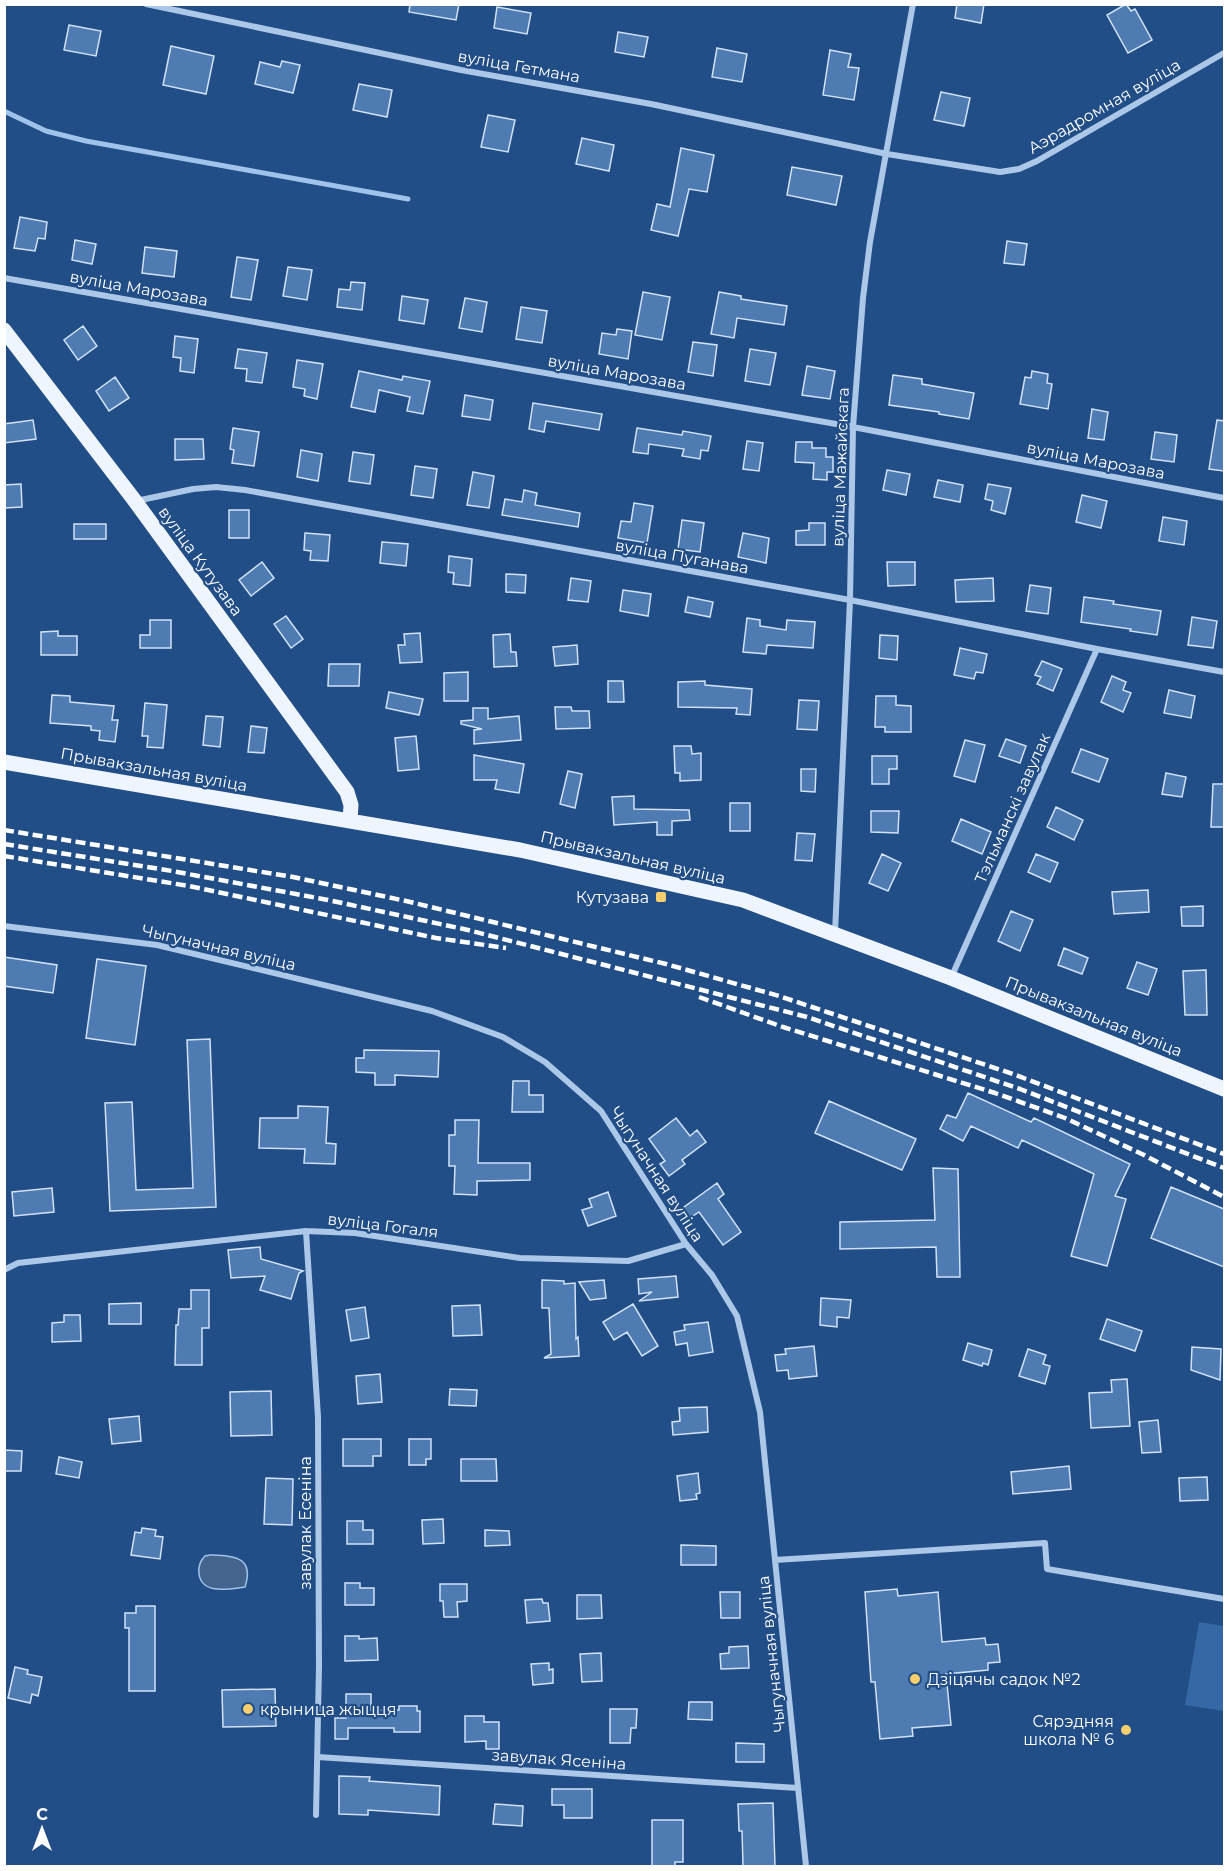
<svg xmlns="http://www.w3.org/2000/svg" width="1229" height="1871" viewBox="0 0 1229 1871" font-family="Montserrat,sans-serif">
<rect width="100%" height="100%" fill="#224e87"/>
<path fill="#3568a4" d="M1199 1622 1224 1626V1711L1185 1705Z"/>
<path fill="#44648d" stroke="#9fc3eb" stroke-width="1.5" d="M210 1555C233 1556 255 1556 245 1587 229 1589 202 1595 199 1574 198 1567 200 1561 205 1556Z"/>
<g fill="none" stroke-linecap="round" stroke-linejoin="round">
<path stroke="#9fc3eb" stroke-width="5" d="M4 111 46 131 86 141 408 199"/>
</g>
<path fill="#4e7bb1" stroke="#d0e2f7" stroke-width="1.5" d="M410 4H459L456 20 409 12Z
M957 4H984L981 23 955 18Z
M1126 4 1131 11 1135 9 1152 40 1128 53 1107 15Z
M497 7 531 13 527 34 494 28Z
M69 25 101 31 96 56 64 50Z
M618 32 648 37 644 57 615 52Z
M171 46 214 56 206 94 163 85Z
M717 48 747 54 742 82 712 77Z
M830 50 851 54 848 67 859 68 854 100 823 95Z
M282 61 300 65 293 93 255 84 260 62 280 67Z
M359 84 392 90 387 117 353 110Z
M941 92 970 98 964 126 934 120Z
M488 115 515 120 508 152 481 147Z
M582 138 614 145 609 171 576 164Z
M681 148 714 155 707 192 689 189 678 236 651 230 657 204 670 207Z
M792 167 842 176 836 205 787 195Z
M20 217 47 222 45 239 38 238 35 251 14 248Z
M75 240 96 244 92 264 72 260Z
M1007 241 1027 244 1024 265 1004 263Z
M145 247 177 251 174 277 142 273Z
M237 257 258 260 251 300 231 297Z
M288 267 312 270 307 300 283 296Z
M351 282 365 283 362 310 337 307 339 289 350 290Z
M643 292 670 297 662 340 635 335Z
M719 292 741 296V299L787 306 784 325 737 318 734 338 711 334Z
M402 296 428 300 424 324 399 320Z
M465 298 487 302 482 332 459 328Z
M521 307 547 311 542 343 516 339Z
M83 326 97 346 78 360 64 340Z
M617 329 632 331 628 359 599 354 602 333 616 335Z
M175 336 198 339 194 373 180 371 181 358 173 357Z
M693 342 717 345 713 376 688 372Z
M238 349 267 353 262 383 246 381 247 369 235 368Z
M750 349 776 353 770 385 745 381Z
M297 360 323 364 317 399 304 396 305 389 293 387Z
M807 366 835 371 830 399 802 395Z
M359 371 402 380 403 376 430 381 423 414 407 411 410 397 379 390 375 412 351 407Z
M1032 371 1048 374 1047 383 1052 384 1048 409 1020 404 1025 377 1031 378Z
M893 375 922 379V384L974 393 969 419 939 414V412L889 405Z
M115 377 129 398 109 411 96 391Z
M465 395 493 400 490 420 462 416Z
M533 403 602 414 599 430 546 421 544 432 529 429Z
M1092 409 1108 412 1104 440 1088 438Z
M33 420 36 439 4 443V424Z
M1217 420 1224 421V471L1209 469Z
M233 428 259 432 254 466 232 463 234 450 230 449Z
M637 428 682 435 683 431 711 436 708 451 701 450 700 459 682 456 684 449 649 444 648 454 633 452Z
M1155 432 1177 435 1174 462 1151 459Z
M175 439H203L204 459 175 460Z
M747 441 763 443 759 471 743 469Z
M796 442H812V448H826V457H833V472H827V480L813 479 814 463 795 462Z
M301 450 322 454 318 481 297 477Z
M353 452 374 455 370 484 349 481Z
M415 466 437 469 433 498 411 495Z
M887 470 910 474 906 495 883 490Z
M473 472 494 476 489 508 467 505Z
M938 480 963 485 960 502 934 497Z
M21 484 22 507 4 508V485Z
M988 484 1011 488 1005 514 991 510 993 501 985 499Z
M524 490 537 493 535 505 580 513 578 527 502 515 505 499 522 502Z
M1082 495 1107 501 1101 528 1076 522Z
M634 503 653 506 647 543 618 538 621 521 631 522Z
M229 510H249V538H229Z
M1163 517 1187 521 1184 545 1159 541Z
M682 520 704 523 700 552 678 549Z
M809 523H825V545H796V531L809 530Z
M74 524H106V539H74Z
M305 533 330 535 328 561 310 560 311 551 304 550Z
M743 533 769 538 766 563 738 557Z
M382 542 408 544 406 566 380 563Z
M449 556 472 559 470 586 453 584 454 573 448 572Z
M262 562 274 578 251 596 239 580Z
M887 562H915V585L888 586Z
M506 574 526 575 525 593 506 592Z
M571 578 591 581 588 602 568 600Z
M993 578 994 601 956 602 955 580Z
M1030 585 1051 588 1048 614 1026 611Z
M623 590 651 594 648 616 620 611Z
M688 597 713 602 710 617 685 612Z
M1084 597 1114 601 1113 604 1161 611 1157 635 1130 631 1131 629 1081 622Z
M286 616 303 639 291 648 274 624Z
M1192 617 1217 621 1213 648 1188 645Z
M747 618 760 620V626L786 630 787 620 815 622 813 648 767 645 766 654 743 652Z
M150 620H171V648H140V635H150Z
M58 631V636H77V655H41V632Z
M420 633 422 662 400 663 398 645H405L404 634Z
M510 634 511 652H516L517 666 494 667 493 635Z
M880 635 898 636 897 660 879 658Z
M577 645 578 664 555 666 553 647Z
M960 648 987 654 983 673 976 672 974 679 954 675Z
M1042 661 1062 669 1053 691 1037 684 1041 677 1035 675Z
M329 664H360L359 686H328Z
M468 672V701H444V673Z
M1112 676 1126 682 1123 690 1131 693 1123 712 1101 702Z
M608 681H623L624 702H608Z
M705 681V685L752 689 750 715 736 714 737 708 678 707V682Z
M1169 690 1195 696 1191 718 1164 713Z
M389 692 423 699 419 715 386 708Z
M52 695 70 696V702L114 706 112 720H118L115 742 99 740 100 731 91 730V726L50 723Z
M876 696H896V705L911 706V732H885V727H875Z
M799 700 819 701 817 730 797 729Z
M145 703 167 705 163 748 147 747 148 736H142Z
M555 707H571L572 711H589L590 728 556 729Z
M473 708H488V719L519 716 521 740 474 744V730L482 729 461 724V721L473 720Z
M206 716 223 717 220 747 203 745Z
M251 726 267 728 264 753 248 752Z
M416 736 419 769 398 771 395 738Z
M1006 739 1026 746 1020 763 999 756Z
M965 740 985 745 975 782 954 776Z
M674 746H691L692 754 701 753V780L680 781V773H675Z
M1081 749 1108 759 1099 782 1072 772Z
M474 755 524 764 519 793 495 789 497 780H474Z
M872 756H897V769H889V784H872Z
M801 769H816L815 792 801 791Z
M568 771 582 774 575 808 560 804Z
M1166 773 1186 777 1182 797 1162 794Z
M1213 784H1224V827H1211Z
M634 796V809L689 810 690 820 672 821V835H657V822L614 825 612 797Z
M730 803H750V831H730Z
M1056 807 1083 820 1074 840 1047 827Z
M871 811H899L898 833 871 832Z
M961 819 991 832 982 854 952 841Z
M797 833 815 834 812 861 795 860Z
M882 854 901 863 888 891 869 883Z
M1036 854 1058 863 1050 882 1028 872Z
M1148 890 1149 912 1114 914 1112 892Z
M1203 906V926H1182L1181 907Z
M1011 911 1033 920 1020 951 998 941Z
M1064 948 1088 958 1082 974 1058 965Z
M4 957 57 965 53 993 4 986Z
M97 959 146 966 135 1045 86 1038Z
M1137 962 1157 969 1148 995 1127 988Z
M1206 970 1207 1015H1185L1183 971Z
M210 1039 216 1207 110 1211 105 1103 132 1102 136 1190 193 1188 187 1040Z
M364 1050 439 1051 438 1077 395 1075V1085H375V1073L356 1072V1058H364Z
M513 1081H529V1095H543V1112H512Z
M968 1093 1031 1122 1034 1118 1130 1164 1115 1196 1126 1199 1107 1266 1071 1256 1094 1174 1022 1140 1018 1148 971 1126 963 1141 940 1129 947 1115 956 1118Z
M829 1101 916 1139 902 1170 815 1133Z
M298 1106 328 1107 326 1143 336 1144 335 1164 304 1163 305 1149 259 1148 260 1118H298Z
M676 1118 690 1136 697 1130 706 1142 682 1160 685 1164 669 1176 660 1164 665 1161 649 1139Z
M455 1120H479L478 1163H530V1180L477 1181V1195L454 1194 455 1166H449V1135H455Z
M933 1168 958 1169 960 1277H937L936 1247 840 1249V1222L935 1220Z
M717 1183 724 1194 718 1199 741 1232 723 1245 699 1212 687 1220 680 1210Z
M1171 1187 1224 1209V1267L1151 1238Z
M52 1188 54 1212 14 1216 12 1192Z
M608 1192 616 1216 588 1226 582 1210 592 1207 589 1199Z
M260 1247 261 1259 303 1271 299 1273 291 1299 260 1290 265 1276 231 1278 228 1250Z
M676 1276 678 1297 639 1301 652 1292 639 1294 638 1279Z
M542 1280 564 1281V1284L575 1283 576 1339 578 1337 579 1356 544 1358 551 1354 549 1308H542Z
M604 1280 606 1298 590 1300 579 1282Z
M191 1290H209V1328H202V1365H175L176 1325H178L179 1309H191Z
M821 1298 851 1300 849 1318 837 1317V1327L820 1325Z
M141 1303V1324H109V1304Z
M633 1304 658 1346 642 1356 627 1332 614 1340 603 1322Z
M480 1305 482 1335 453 1336 452 1306Z
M365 1307 369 1338 351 1341 346 1310Z
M64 1315H80L81 1341 52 1342V1323L64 1322Z
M1107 1319 1142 1331 1135 1351 1100 1339Z
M708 1322 713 1352 689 1356 687 1343 676 1345 674 1332 685 1330 684 1325Z
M968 1343 992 1350 988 1365 983 1363 982 1366 963 1360Z
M814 1346 817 1376 789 1379 788 1370 777 1371 775 1355 786 1354 785 1349Z
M1192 1347 1221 1349 1220 1380 1191 1370Z
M1028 1349 1046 1355 1043 1364 1050 1366 1045 1384 1019 1376Z
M380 1374 382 1402 358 1404 356 1376Z
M1127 1379 1130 1426 1091 1428 1089 1393 1112 1392 1111 1380Z
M450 1389 477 1390 476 1406 449 1405Z
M271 1391 272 1435 231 1436 230 1392Z
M707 1407 708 1432 673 1435 672 1422 680 1421 679 1408Z
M139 1416 141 1441 112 1444 109 1419Z
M1158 1420 1161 1452 1142 1453 1139 1422Z
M343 1439H381V1456H373V1466H343Z
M409 1439H431V1459H426V1465H409Z
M4 1450 22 1451 21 1471H4Z
M59 1457 82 1462 79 1478 56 1474Z
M461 1459H496L497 1481H461Z
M1069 1466 1071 1489 1013 1494 1011 1472Z
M698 1473 700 1493 696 1494 697 1499 680 1501 677 1476Z
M1207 1477 1208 1500 1180 1501 1179 1478Z
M266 1478 293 1479 292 1525 264 1524Z
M443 1519 444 1543 423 1544 422 1520Z
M347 1521H363V1530H373V1544H347Z
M142 1528 156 1530 155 1536 163 1537 160 1559 131 1555 135 1532 141 1533Z
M485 1530 509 1531 510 1545 485 1546Z
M681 1545 716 1546V1565H681Z
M345 1583H360V1588H374V1605H345Z
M440 1584H467V1601L457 1602 458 1617H444L443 1601H440Z
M897 1589 898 1596 938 1592 942 1642 985 1638 986 1645 998 1644 1000 1662 988 1663V1670L946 1674 951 1725 912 1728 913 1736 880 1739 875 1682H871L865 1592Z
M720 1592H740V1618H721Z
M577 1595H601L602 1618 577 1619Z
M542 1599 543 1603H548L550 1621 527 1623 525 1600Z
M136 1606H155V1691H129V1628H125V1613H136Z
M345 1636H359V1639L377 1638 378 1660 345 1661Z
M748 1646 749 1668 721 1669 720 1654 729 1653V1647Z
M601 1653 602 1681 582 1682 580 1654Z
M549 1663V1670L553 1669V1683L533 1685 531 1664Z
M15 1667 28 1670 27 1674 42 1677 38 1696 32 1694 30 1703 8 1698Z
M275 1689 276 1726 223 1727 222 1690Z
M346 1694H371V1710H399V1706H417V1711H420V1732H394V1728H348V1739H335V1718H346Z
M689 1702H712V1720L688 1719Z
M610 1709H637L636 1728H631L630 1743H610Z
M465 1716H484V1722H499V1749H486V1741L465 1742Z
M736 1743 764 1744V1762H736Z
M339 1776 370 1777 369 1781 440 1786 439 1815 368 1810V1815L339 1814Z
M552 1789H592V1818H564V1805H552Z
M773 1803 775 1866H743L742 1831H739L738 1804Z
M495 1804 523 1806 522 1826 493 1824Z
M652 1820H683V1862H675V1866H652Z"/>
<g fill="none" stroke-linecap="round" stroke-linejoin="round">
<path stroke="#acc8e9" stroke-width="6" d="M146 4 461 70 651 104 887 154 1000 172 1019 169 1037 161 1224 53
M4 278 853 427 1224 498
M136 501 193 489 216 487 245 490 850 600 1097 649 1224 672
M4 926 157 945 432 1011 503 1037 545 1062 601 1111 686 1244 712 1275 737 1316 760 1412 806 1866
M835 933 850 600 853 427 863 298 870 242 913 4
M951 978 1097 649
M306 1231 318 1417 319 1666 316 1815
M4 1270 18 1263 306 1231 355 1233 520 1258 628 1261 686 1244
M775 1560 1045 1543 1047 1569 1224 1599
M318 1757 798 1788"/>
<path stroke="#eff5fe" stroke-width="15" d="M4 330 135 501 347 792 351 805 350 821
M4 762 520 850 743 900 951 978 1224 1089"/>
<path stroke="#fff" stroke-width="4.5" stroke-dasharray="10 4.5" stroke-linecap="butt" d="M4 830 293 877 406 901 666 964 779 996 1013 1074 1224 1154
M4 844 172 871 328 900 468 930 807 1017 1020 1089 1224 1168
M4 856 189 886 436 938 506 948
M699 997 783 1027 995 1093 1065 1118 1144 1155 1224 1197"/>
</g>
<g fill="#f6ce6d" stroke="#224e87" stroke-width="2">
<rect x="655" y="891" width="12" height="12" rx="3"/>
<circle cx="915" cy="1679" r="6"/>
<circle cx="248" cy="1709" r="6"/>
<circle cx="1126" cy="1730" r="6"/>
</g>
<g text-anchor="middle" stroke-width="4.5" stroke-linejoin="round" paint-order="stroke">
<g font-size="16" fill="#fff" stroke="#224e87">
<text transform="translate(519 66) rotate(10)" y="6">вуліца Гетмана</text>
<text transform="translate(1104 106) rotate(-30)" y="6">Аэрадромная вуліца</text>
<text transform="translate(139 288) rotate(10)" y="6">вуліца Марозава</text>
<text transform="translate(617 372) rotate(10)" y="6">вуліца Марозава</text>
<text transform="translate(1096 460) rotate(11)" y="6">вуліца Марозава</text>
<text transform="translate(840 467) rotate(-88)" y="6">вуліца Мажайскага</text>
<text transform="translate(682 556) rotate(10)" y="6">вуліца Пуганава</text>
<text transform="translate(201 561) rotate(54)" y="6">вуліца Кутузава</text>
<text transform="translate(154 769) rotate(10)" y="6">Прывакзальная вуліца</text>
<text transform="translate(1012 808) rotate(-66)" y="6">Тэльманскі завулак</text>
<text transform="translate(633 857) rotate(13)" y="6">Прывакзальная вуліца</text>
<text transform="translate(219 947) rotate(13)" y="6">Чыгуначная вуліца</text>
<text transform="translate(1094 1016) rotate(22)" y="6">Прывакзальная вуліца</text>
<text transform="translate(657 1174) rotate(57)" y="6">Чыгуначная вуліца</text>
<text transform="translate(383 1225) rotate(7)" y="6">вуліца Гогаля</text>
<text transform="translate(305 1523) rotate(-90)" y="6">завулак Есеніна</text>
<text transform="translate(771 1654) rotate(-96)" y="6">Чыгуначная вуліца</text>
<text transform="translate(559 1759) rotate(4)" y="6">завулак Ясеніна</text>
</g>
<g font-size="16" fill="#fff" stroke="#224e87" text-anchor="end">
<text x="649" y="903">Кутузава</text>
<text x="927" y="1685" text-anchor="start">Дзіцячы садок №2</text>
<text x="260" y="1715" text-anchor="start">крыница жыцця</text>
<text x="1114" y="1727">Сярэдняя<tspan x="1114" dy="18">школа № 6</tspan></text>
</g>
</g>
<rect width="1229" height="1871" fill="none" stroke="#ffffff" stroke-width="12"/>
<g transform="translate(42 1829)" stroke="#224e87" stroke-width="4.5" paint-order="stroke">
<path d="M0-4.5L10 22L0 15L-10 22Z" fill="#ffffff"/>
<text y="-9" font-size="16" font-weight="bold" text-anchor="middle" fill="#ffffff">С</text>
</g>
</svg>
